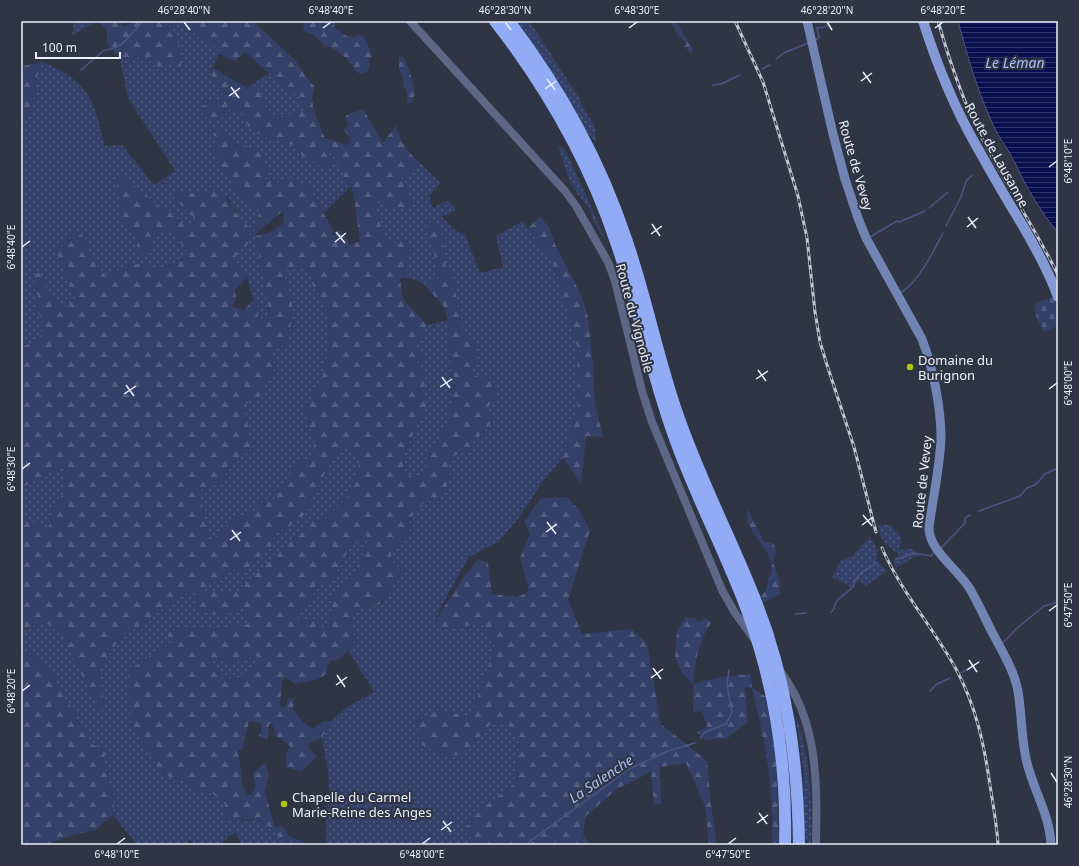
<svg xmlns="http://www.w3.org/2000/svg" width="1079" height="866" viewBox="0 0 1079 866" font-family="'Noto Sans',sans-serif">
<defs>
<pattern id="grass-dots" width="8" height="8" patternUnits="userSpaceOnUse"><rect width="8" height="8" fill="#334168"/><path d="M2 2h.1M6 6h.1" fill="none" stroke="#515d7e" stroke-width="1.8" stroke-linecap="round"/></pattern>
<pattern id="forest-firs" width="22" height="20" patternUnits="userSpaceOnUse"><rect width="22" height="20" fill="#334168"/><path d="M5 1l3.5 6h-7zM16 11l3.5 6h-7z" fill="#515d7e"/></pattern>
<pattern id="cemetery-stones" width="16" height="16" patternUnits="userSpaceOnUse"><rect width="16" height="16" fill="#334168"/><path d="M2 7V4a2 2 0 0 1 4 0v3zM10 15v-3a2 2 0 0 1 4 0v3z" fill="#515d7e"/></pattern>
<pattern id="water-rules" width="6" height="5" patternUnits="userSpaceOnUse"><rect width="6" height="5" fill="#08114d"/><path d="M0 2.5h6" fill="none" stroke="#2c3468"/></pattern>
</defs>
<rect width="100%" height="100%" fill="#2f3544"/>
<path fill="url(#grass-dots)" d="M74 21H98L72 35Z
M186 21H191L187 26 219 49V54L210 73 221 93 226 97 223 102 212 100 205 103 207 118 212 117 217 121 220 120 229 109 242 113 279 139 296 147 302 156 329 154 332 152 344 171 342 176 352 186 324 213 309 187 272 184 265 179 220 128 218 140 235 189 260 211 253 229 257 232 256 236 270 319 267 321 258 317V306L253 300 247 277 234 258 248 227 244 221 239 216 227 197 199 195 191 193 179 204 195 217 199 224 181 223 173 214 158 206 143 192 116 181 123 223 137 239V249L149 240 152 235 165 232H172L176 239 191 255C183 258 160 271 152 269 148 268 145 265 141 263L126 266 106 277 88 253 57 251 76 298 65 307 45 291 33 276 38 297 37 309 44 327 38 340 21 347V131L36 93 34 84 43 62C58 69 80 80 88 95 97 110 100 130 105 146L122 145 154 185 175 171 128 98 120 59 154 57 179 44 166 26 168 25 173 28 181 22Z
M515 21H529L536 31 578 96 587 115 592 121 595 128 596 143 587 131 556 80Z
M269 73 289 91 299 96 306 111 283 116 278 118 267 110 247 88Z
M558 146 563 148 567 154 587 197 606 242 594 222 590 210 571 185Z
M423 166 441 183 429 196 433 208 448 200 456 210 442 217 454 230 465 234 480 273 503 267 496 236 523 221 556 269 577 347 578 409 569 434 563 458 543 481 519 518 499 541 469 557 449 592 435 620 442 629 484 624 495 645 471 717 438 710 465 754 491 724 506 722 520 741 514 784 481 809 464 829 476 845H326V815L329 793 328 772 322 738 331 721 347 707 374 692 348 650 355 641 351 618 360 608 381 604 403 570 394 564 391 554 411 528 409 518 418 512 426 498 451 479 448 462 452 457 461 452 466 454 475 439 480 437 492 422 488 407 496 395 490 378H480L473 374 471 365H475L464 336 457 302 454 280 445 264 443 237 434 221 426 224 434 251 439 281 423 283 405 277 407 255 411 248 407 239 385 242 375 204 378 202 389 208 393 206 413 205 401 178 413 169Z
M309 268 313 287 321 298 328 316 329 345 322 379 304 410 314 438V451L307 462 299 461 275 499H264L254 511 237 517 210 542 198 491 222 482 228 468 251 449 248 425 244 408 251 398 274 374 273 352 292 300 283 276 286 269Z
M448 320 451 368 455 380 449 389 454 402 450 409V426L440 434 438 444 430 448 427 469 415 478 405 473 403 457 426 405 422 390 427 381 416 363 424 358 416 345 427 325Z
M347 442 361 459 349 495 325 519H312L307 528 280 551 238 591 208 592 243 607 250 623 241 627 238 625 220 628H178L171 643 127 671 129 685 163 775 186 781 194 792 212 793 225 804 223 818 238 817 244 821 257 820 271 828 285 845H242L235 832 222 843 223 845H196L190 840 185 845H137L113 815 114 794 104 770 105 751 92 744 86 730 78 722 74 712 58 687 55 676 35 656 24 651 21 647V625L28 629 41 623 58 627 105 709 98 669 109 653 128 630 140 626 180 596 205 588 230 569 271 547 276 533 290 526 309 511 311 498 338 451Z
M62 467 66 473 63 495 52 506 50 524 45 529 40 522H21V488Z
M878 525H890L901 537V544L899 550 912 549 921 556 914 557 896 568 893 561 899 554C888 547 880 540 878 525Z
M367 535V545L356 573 343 582 342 589 332 598 330 621 323 630 318 620 303 621 297 619 300 613 315 599 313 589 319 584 335 575 349 549Z
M870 537 878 551 876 561 881 564 887 571 866 586 859 580 851 587 832 577 839 564V562L852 556Z
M257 656 260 661C251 674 237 677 222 680L220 670 214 668 211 660H221L232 663Z
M796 716C798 721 800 730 802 736 811 772 812 808 811 845H807V840L805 837 803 768Z"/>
<path fill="url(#forest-firs)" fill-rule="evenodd" d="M98 21H120L124 26 130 24 132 21H179L181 22 173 28 168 25 166 27 179 44 181 68 173 62 158 67 151 61 154 57 120 59 107 44V31Z
M191 21H253L296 61 304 74 315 87C307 103 319 123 325 138L346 145 350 142V137L343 130 348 125 345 116 363 109 383 143 396 125C401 144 409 153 423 166L413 169 401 178 413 204 401 210H396L393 206 389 208 378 202 375 204 385 242 407 239 411 248 407 255 405 277 400 279 403 299 427 325 417 345 425 358 416 363 427 381 422 390 426 405 403 457 405 473 415 478 426 469 430 448 438 444 440 434 450 426V409L454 402 449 389 455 380 451 368 448 320 444 307 423 283 439 281 434 251 426 224 434 221 443 237 445 264 454 280 457 302 464 336 476 340 475 365 471 366 473 374 480 378H490L494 386 497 387 496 395 488 407 492 422 479 437 475 439 466 454 461 452 452 457 448 462 451 479 439 497 426 498 418 512 409 518 411 528 391 554 394 564 403 570 380 604 360 608 351 618 355 641 340 659 330 661 327 667V673L319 679 295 684 286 677 282 680 280 706 286 707 288 698H294L293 710 303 722 313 729 324 721H331L322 738 309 743 308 747 317 757 301 771 286 767V753L290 746 276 736 272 724H269L268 740 259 736 262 728 260 723 249 721 242 750H238L243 787 247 794 251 795 255 787 253 773 265 763 269 774 265 791 274 825 277 827 282 825 289 836 310 845H285C278 837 267 821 256 820 247 819 246 822 238 817L226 822 223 818 225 804 212 793 194 792 186 781 163 775 131 726 129 685 127 671 171 643 167 633 178 628H220L238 625 241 627 249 623 243 607 224 616 202 612 195 606V595L208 592 238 591 280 551 307 528 312 519H325L349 495 361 459 347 443 338 451 311 498 309 511 290 526 276 533 271 547 242 573 230 569 205 588 180 596 140 626 128 630 109 653 98 669 105 709 99 710 58 627 41 623 28 629 21 625V522H40L46 529 50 524 52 506 63 495 66 473 62 467 21 488V347L38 340 44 327 37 309 38 297 33 276 40 272 46 282 45 291 65 307 76 298 56 251 77 231 89 243V253L106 277 126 266 141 263C145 265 148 268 152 269 160 271 183 259 191 255 185 247 177 241 172 232H165L152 235 149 240 151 247 146 254H139L137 249V239L123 223 116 181 122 177 143 192 158 206 173 214 181 223 199 224C192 212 180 206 172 196 181 189 189 193 199 195L210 188C229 195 227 201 238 215 240 218 243 219 245 222 249 227 250 233 252 239L234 258 247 277 235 290 236 301 231 306 244 310 253 300 258 306V317L267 321 270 318 256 236 273 231 284 223 283 211 257 232 253 229 260 211 235 189 212 147 218 140 213 134 220 127 237 148 243 145 261 152 269 174 265 179 272 184 294 177 309 187 334 232 332 233 333 235 340 230 350 245 360 241 352 186 342 176 344 171 332 152 329 154 332 166 324 169 302 156 296 147 279 139 270 141 249 128 242 113 229 109 228 114H225L220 120 217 121 212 117H204L200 110C209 100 210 98 223 102L226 97 221 93 210 73 213 68 247 88H257L267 104V110L278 118 283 116 306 110 299 96 289 91 245 52 235 61 219 54 218 49 208 41 202 42 187 26ZM309 268 313 287 321 298 328 316 329 345 322 379 304 410 314 438V451L307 461H299L275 499H264L254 511 237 517 210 542 198 491 222 482 228 468 251 449 248 425 244 408 251 398 258 399 266 390 265 384 274 374 273 352 289 342 292 315V300L283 276 286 269ZM367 535V545L356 573 342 582V589L332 598 330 621 323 629 318 620 303 621 297 619 300 613 315 599 313 589 319 584 324 586 335 575 349 549ZM257 656 260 661C251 674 237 677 222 680L220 670 214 668 211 660H221L232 663Z
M305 21H336L334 25 335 28C343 32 343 36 353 38L358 35 363 36 368 45 372 55V57L369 58C370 65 371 70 363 74L356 72C351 61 341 52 329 47 325 45 326 47 323 44 317 38 314 33 305 32L303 28Z
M670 21H676L693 50 691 53 684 46 687 44C680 37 674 30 670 21Z
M399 57H403C408 64 416 88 414 97 414 101 412 102 409 104L407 102V92L404 87 403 78 399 70Z
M43 62 34 84 36 93 21 131V64L23 66Z
M540 217 549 227 555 244 581 295 588 317 593 364 595 404 603 437 586 436 581 484 563 458 569 434 578 409 577 347 556 269 528 228Z
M567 497 579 510 590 530 568 600 582 634 631 629 647 643 661 724 707 761 711 805 717 845H709L705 806 686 763 660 767 661 804 654 805 651 772 617 789 586 816 583 835 591 845H476L464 829 481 809 514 784 520 741 506 722 491 724 465 754 447 757 422 745 416 721 438 710 471 717 495 645 484 624 442 629 435 621 463 578 478 559 488 563 492 594 518 597 529 591 520 558 530 534 524 522 541 498Z
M747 508 764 542 773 543 776 549 773 562 780 583V594L764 602 761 596C769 588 766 588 768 579 769 577 771 576 771 574 776 556 754 538 749 524 747 520 748 513 747 508Z
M685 618H695L698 622 707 618 711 623C698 642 695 662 693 684L721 677 750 674 752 688 767 697 776 756 779 845H771C772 835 773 824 772 814 771 772 762 729 752 688L745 687 748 721 728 738 705 740 697 732 707 727 702 711 693 712V684L682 673 675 656 677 631Z
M21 647 24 651 35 656 55 676 58 687 74 712 78 723 86 730 92 744 105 751 104 770 114 794 113 815 95 830 73 835 53 842 49 845H21Z"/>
<path fill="url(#cemetery-stones)" d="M1054 297 1058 315V327L1057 326 1044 332C1039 323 1032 312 1036 303Z"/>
<path fill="url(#water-rules)" stroke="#4c5481" d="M958 21H1058V233C1041 212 1026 187 1015 163 1010 152 1002 142 996 131 979 96 968 58 958 21Z"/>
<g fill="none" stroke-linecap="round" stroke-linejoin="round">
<path stroke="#4c5481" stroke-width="1.5" d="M815 40 819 38 817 28 825 27 832 21
M776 59 784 53 808 43
M762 69 770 65
M81 70 103 51 117 47 123 43 143 21
M713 85 721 84 740 75
M929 208 948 192
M946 226 961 197 966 181 972 175
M870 237 897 221 899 222 925 211
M902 292C919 281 933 252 943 233
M979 511 1020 496 1027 488 1035 485 1039 481 1045 474 1058 468
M940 549 965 523V518L970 515
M895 559 901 558 914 553 931 556 935 552
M831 612 834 609C836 595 848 595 854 585V581L861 573 878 562
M795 614 806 613
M1002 644 1016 629 1044 606 1057 602
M961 673 980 661
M930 691 937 684 950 678
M700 738 705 732 726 724 732 712 727 686 729 670
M525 845 629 769 668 751 695 743"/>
<path stroke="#5c6886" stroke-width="8" d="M410 21 565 191 576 206 608 262 615 281 642 391 652 422 722 590 735 613 754 639
M780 671C819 722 817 784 816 845"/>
<path stroke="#7284b3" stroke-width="9" d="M807 21 833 134 845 179 858 218 866 238 922 339C933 368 941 407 941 438 940 466 933 498 929 527 928 550 958 569 970 589 978 603 985 618 992 632 1002 651 1014 670 1018 691 1022 715 1021 739 1027 763 1034 791 1050 816 1051 845"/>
<path stroke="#8299d5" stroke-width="10" d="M923 21C937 65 954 107 977 147 992 174 1007 200 1023 226 1036 249 1049 272 1058 297"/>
<path stroke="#91acf5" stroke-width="12" d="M495 21C547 88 589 161 616 242 638 305 651 371 673 433 694 494 725 550 747 610 775 686 787 764 785 845
M509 21C559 87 600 160 626 239 646 296 657 356 677 413 699 478 731 538 756 602 787 681 798 761 799 845"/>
<g stroke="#c0c5d0" stroke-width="3">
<path id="rail" d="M735 21 763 82 798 196 807 238 815 312 820 342 827 365 854 447 876 532
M938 21C949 59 961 97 979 132 1003 181 1034 226 1058 275
M882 548C901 592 933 627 956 669 976 706 984 744 990 785 993 805 997 825 998 845"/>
</g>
<use href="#rail" stroke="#2f3544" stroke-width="1.5" stroke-dasharray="4.5" stroke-linecap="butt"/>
</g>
<path fill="none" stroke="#ecf0fa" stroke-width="1.5" d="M184 22 190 30M505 22 511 30M827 22 832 30M323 28 331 22M629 28 637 22M935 28 943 22M863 72 871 83M547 79 555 90M861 81 872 73M231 87 239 98M545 89 556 81M229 96 240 88M1049 167 1057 161M968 217 976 228M652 224 660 236M967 227 978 218M336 232 345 243M651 234 662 226M335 242 346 233M22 247 30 241M758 370 766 381M442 377 450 388M756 379 768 371M126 385 134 396M440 387 452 379M1049 389 1057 383M124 394 136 386M22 469 30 463M863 515 872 526M547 522 556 534M862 525 873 517M232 530 240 541M546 532 557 524M230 540 241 532M1049 611 1057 605M969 660 977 672M653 668 661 679M967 670 979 662M337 675 345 687M651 678 663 669M336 685 347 677M22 691 30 685M1051 773 1057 782M759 813 767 824M443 821 451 832M757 823 768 815M441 830 452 822M117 844 125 838M422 844 430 838M728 844 736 838"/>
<g fill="#aec508" stroke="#2f3544" stroke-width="1.5">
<circle cx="910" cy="367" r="4"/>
<circle cx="284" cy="804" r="4"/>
</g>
<g text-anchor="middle" stroke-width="4" stroke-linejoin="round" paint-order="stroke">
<g font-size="13" fill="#ecf0fa" stroke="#2f3544">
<text transform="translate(997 155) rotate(61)" y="5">Route de Lausanne</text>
<text transform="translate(856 165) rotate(74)" y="5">Route de Vevey</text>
<text transform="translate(635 318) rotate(75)" y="5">Route du Vignoble</text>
<text transform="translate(922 482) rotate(-84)" y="5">Route de Vevey</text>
</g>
<g font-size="13" fill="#ecf0fa" stroke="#2f3544" text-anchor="start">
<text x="918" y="365">Domaine du<tspan x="918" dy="15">Burignon</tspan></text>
<text x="292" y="802">Chapelle du Carmel<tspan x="292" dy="15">Marie-Reine des Anges</tspan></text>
</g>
<g font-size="14" font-style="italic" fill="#a9bff7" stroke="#2f3544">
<text x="1015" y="68">Le Léman</text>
<text transform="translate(601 779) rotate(-34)" y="5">La Salenche</text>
</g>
</g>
<rect width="1079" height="866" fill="none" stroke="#2f3544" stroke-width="44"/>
<path d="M36 52v6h84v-6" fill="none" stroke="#ecf0fa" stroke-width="2"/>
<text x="42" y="52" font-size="12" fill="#ecf0fa" stroke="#2f3544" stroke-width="3" paint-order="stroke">100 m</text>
<rect x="22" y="22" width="1035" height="822" fill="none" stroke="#ecf0fa" stroke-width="1.5"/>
<g font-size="10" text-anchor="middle" fill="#ecf0fa">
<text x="184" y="14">46°28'40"N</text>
<text x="331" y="14">6°48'40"E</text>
<text x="505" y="14">46°28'30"N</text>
<text x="637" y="14">6°48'30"E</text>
<text x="827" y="14">46°28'20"N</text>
<text x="943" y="14">6°48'20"E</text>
<text transform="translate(1068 161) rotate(-90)" y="4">6°48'10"E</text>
<text transform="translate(11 247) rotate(-90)" y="4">6°48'40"E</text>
<text transform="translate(1068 383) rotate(-90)" y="4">6°48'00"E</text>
<text transform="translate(11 469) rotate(-90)" y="4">6°48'30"E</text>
<text transform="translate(1068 605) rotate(-90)" y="4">6°47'50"E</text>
<text transform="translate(11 691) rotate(-90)" y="4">6°48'20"E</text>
<text transform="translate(1068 782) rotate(-90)" y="4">46°28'30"N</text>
<text x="117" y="858">6°48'10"E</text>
<text x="422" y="858">6°48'00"E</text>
<text x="728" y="858">6°47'50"E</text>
</g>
</svg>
